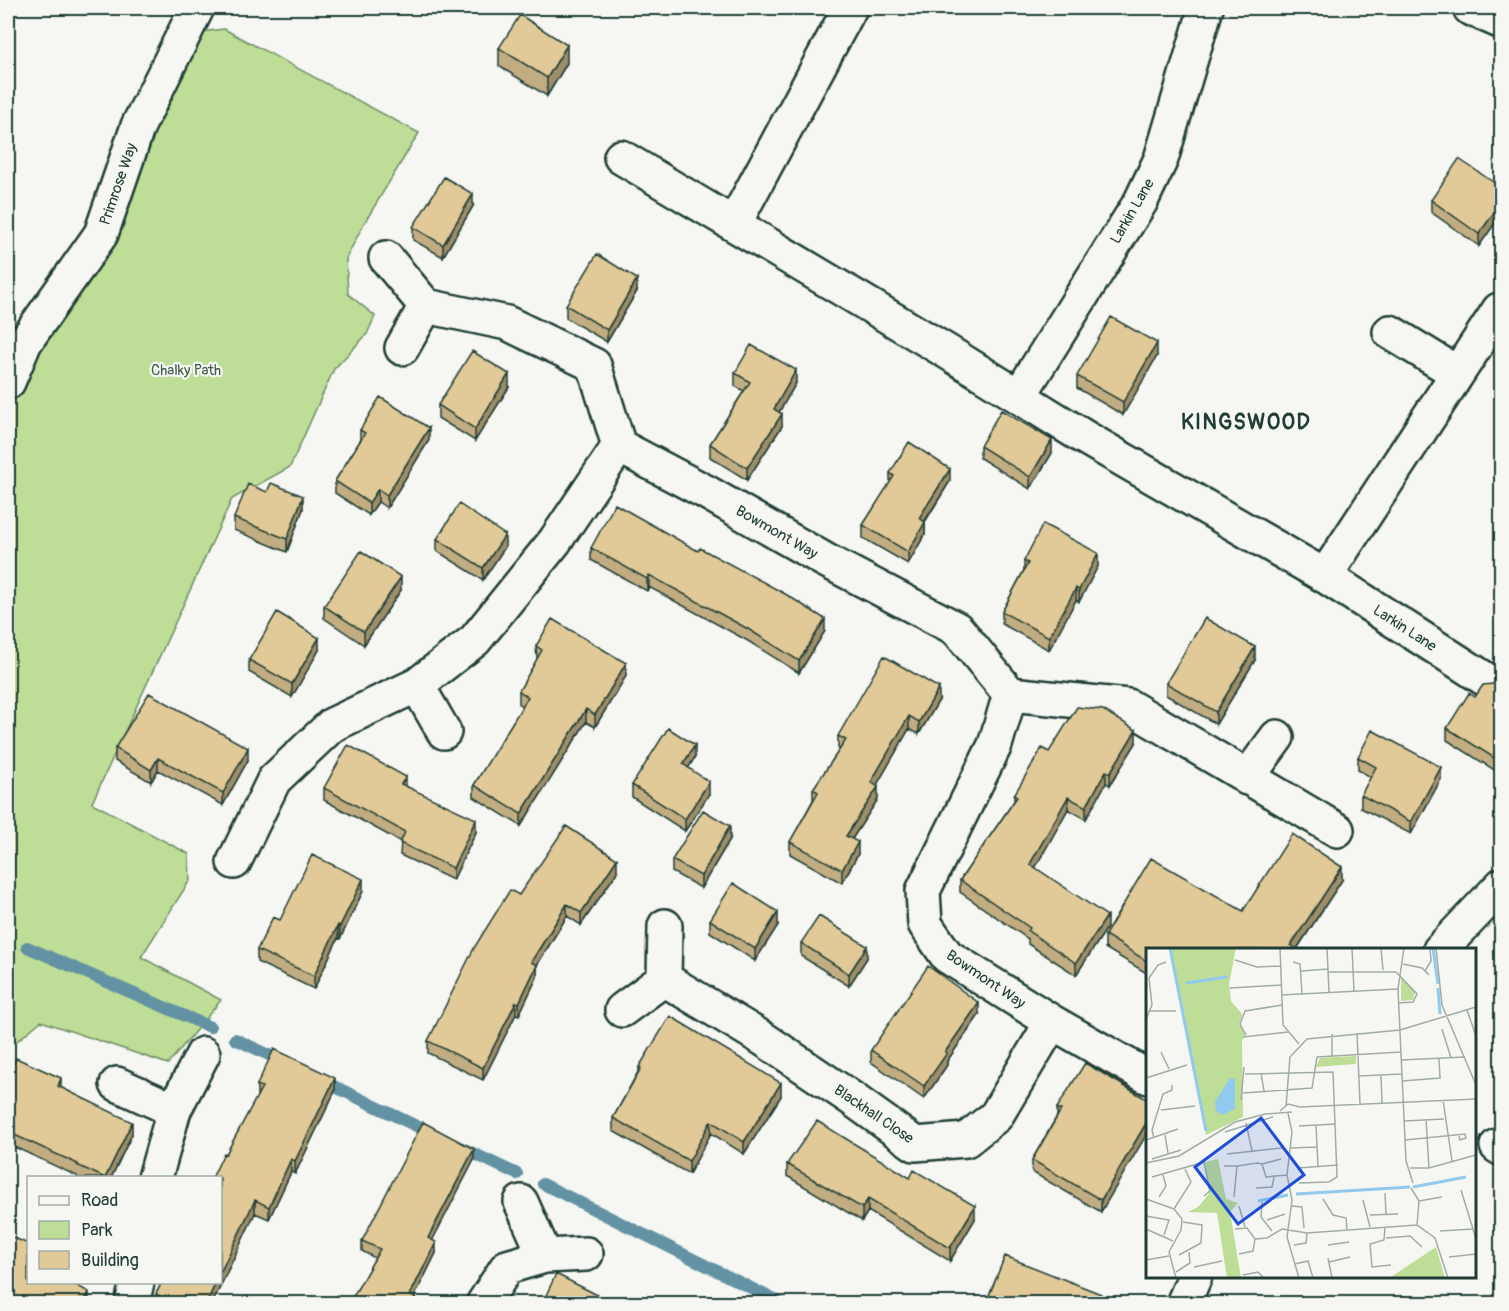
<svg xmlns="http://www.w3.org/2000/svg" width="1509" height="1311" viewBox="0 0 1509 1311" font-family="Pangolin,sans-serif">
<rect width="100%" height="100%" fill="#f6f6f2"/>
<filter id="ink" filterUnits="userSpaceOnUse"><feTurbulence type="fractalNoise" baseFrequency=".0167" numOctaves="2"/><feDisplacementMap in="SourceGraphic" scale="12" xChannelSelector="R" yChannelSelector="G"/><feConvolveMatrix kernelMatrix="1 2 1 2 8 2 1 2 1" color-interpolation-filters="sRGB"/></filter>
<g filter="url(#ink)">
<path fill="#bedd96" stroke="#6e8d65" stroke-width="1.5" d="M224 29 419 133 363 225 346 259 348 294 375 316 367 334 334 369 290 467 232 499 92 803 189 854 190 880 141 957 221 1000 168 1064 41 1021 10 1047 8 1052V408L35 349 153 128 200 32Z"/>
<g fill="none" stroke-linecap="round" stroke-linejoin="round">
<path stroke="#6392a4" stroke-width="12" d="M27 947 210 1027
M235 1039 284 1062
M321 1080 435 1135
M462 1148 517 1174
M543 1184 783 1304"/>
<g stroke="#1f3d34" stroke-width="38">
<path id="minor" d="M1470 8 1502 22
M621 157 946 351 1084 437 1325 576 1485 679
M734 224 850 8
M386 258 426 306 402 348
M1390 332 1457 373
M8 382 25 342 101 234 138 126 197 8
M1019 396 1141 201 1161 159 1206 8
M619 446 706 492 825 560 957 629 1010 694 995 745 923 891 925 924 947 956 1052 1022 1148 1077
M1325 576 1499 310
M417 685 444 732
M1010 694 1128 706 1337 830
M1247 778 1277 737
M234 862 274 780 332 725 417 685 475 640 555 541 619 446 594 365 507 323 426 306
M664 979 762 1038 851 1098 915 1144 966 1140 996 1116 1052 1022
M622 1010 664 979 665 926
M117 1084 174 1110
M1497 1146 1502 1149
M155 1178 174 1110 203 1054
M521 1202 545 1256
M132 1304 137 1282
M483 1304 507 1267 545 1256 586 1254"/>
</g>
<g stroke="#1f3d34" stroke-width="38">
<path id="tertiary" d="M1440 950 1502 885
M1183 1304 1195 1276"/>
</g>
<use href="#minor" stroke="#f6f6f2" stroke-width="33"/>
<use href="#tertiary" stroke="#f6f6f2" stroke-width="33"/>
</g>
<path fill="#c2ad83" stroke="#1f3d34" stroke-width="1.5" d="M499 48 567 63 547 96 499 66Z
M1502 188V213L1479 246 1431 212V200Z
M473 206 443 257 413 240V227Z
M637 291 607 342 566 318V305Z
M1157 356 1123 415 1077 388V376Z
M735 373 796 383 779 412 782 426 747 480 710 457V444L744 391 735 386Z
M509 387 475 441 438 418V405Z
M360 430 429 440 387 508 378 502 369 515 335 493V481L360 441Z
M980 446 1052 453 1030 489 980 458Z
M890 473 950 481 925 522V534L908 564 863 538V525L890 483Z
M303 509 287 552 234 530V518Z
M437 539 505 547 483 580 437 551Z
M591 548 825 631 799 673 748 641 649 587 647 591 591 560Z
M1024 561 1098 566 1079 602 1076 600 1049 650 1002 624V612L1024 570Z
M401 590 364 645 324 618V606Z
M536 646 626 676 595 727 586 722 521 826 474 797V785L523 706 519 704V691L537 659Z
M319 650 292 697 249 672V660Z
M1255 660 1216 724 1166 695V683Z
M1500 677 1499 773 1447 740V728Z
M939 700 919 734 909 729 876 786 878 799 852 839 858 854 842 883 790 854V842L813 800V789L840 749 838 748V736Z
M1136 743 1110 785 1106 783 1086 819 1068 809 1035 868 1107 928 1076 975 1028 944V939L960 892V880L1014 801V795L1049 752Z
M115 748 248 760 223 805 158 770 151 782 115 761Z
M695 757 688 768 709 794 685 831 632 797V785Z
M1358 757 1441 779 1411 834 1361 808V795L1371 777 1358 770Z
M406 786 476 832 453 880 400 855 401 842 324 800V788Z
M730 839 701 888 672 872V860Z
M617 872 581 925 567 916 537 965V977L519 1015 516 1014 483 1080 428 1053V1041L519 895Z
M1342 880 1297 949 1148 950V974L1105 948V935L1243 911Z
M363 891 340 939 338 938 314 989 257 962V950Z
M710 920 778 925 755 961 710 932Z
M801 943 867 958 849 986 801 956Z
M979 1015 947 1061V1065L924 1099 871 1062V1050Z
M639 1067 781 1096 744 1154 711 1133 689 1174 613 1131V1118L639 1070Z
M8 1077 61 1088 132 1134 111 1178H78L77 1176 8 1144Z
M257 1085 335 1091 295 1174 291 1172 269 1219 255 1213 212 1304H156V1294L226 1154 257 1097Z
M1148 1100 1101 1212 1032 1172V1160L1057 1116V1108Z
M474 1160 432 1240 436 1253 414 1297 422 1304H349L375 1258 362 1251V1241Z
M787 1164 975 1219 950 1261 868 1211 862 1221 787 1176Z"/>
<path fill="#9e8d6a" stroke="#1f3d34" stroke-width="1.5" d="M567 45V63L547 96V78Z
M473 194V206L443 257V245Z
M1502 201V213L1479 246V234Z
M637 279V291L607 342V330Z
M1157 343V356L1123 415V402Z
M796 370V383L774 421V409Z
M509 374V387L475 441V429Z
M782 414V426L747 480V468Z
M429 428V440L387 508V495Z
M1052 440V453L1030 489V477Z
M950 469V481L919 530V518Z
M378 489V502L369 515V503Z
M303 496V509L287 552V539Z
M925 522V534L908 564V552Z
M505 535V547L483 580V568Z
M1098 553V566L1079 602V590Z
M649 575V587L647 591V579Z
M401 577V590L364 645V632Z
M1076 588V600L1049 650V637Z
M825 619V631L799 673V661Z
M319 638V650L292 697V684Z
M1255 647V660L1216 724V712Z
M626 663V676L595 727V715Z
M939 688V700L919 734V722Z
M586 709V722L521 826V814Z
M909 716V729L871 795V782Z
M1136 730V743L1110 785V773Z
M695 745V757L683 777V764Z
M248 748V760L223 805V793Z
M1502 757V770L1499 773V761Z
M158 758V770L151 782V770Z
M1441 767V779L1411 834V822Z
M1106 771V783L1086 819V807Z
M406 777V789L401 784Z
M709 782V794L685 831V819Z
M878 787V799L846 848V836Z
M1068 797V809L1030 877V864Z
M476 819V832L453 880V868Z
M730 826V839L701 888V876Z
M858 842V854L842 883V870Z
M617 859V872L581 925V913Z
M1342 867V880L1296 950 1291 945Z
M363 879V891L340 939V926Z
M567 904V916L531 975V962Z
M778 912V925L755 961V949Z
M1107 916V928L1076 975V963Z
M338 925V938L314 989V976Z
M867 946V958L849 986V974Z
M537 965V977L519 1015V1003Z
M516 1002V1014L483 1080V1068Z
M979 1003V1015L947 1061V1065L924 1099V1086L945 1052Z
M61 1078V1091L58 1086Z
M335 1078V1091L295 1174V1161Z
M781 1083V1096L744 1154V1142Z
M1148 1120V1132L1101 1212V1200Z
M711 1121V1133L689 1174V1161Z
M132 1122V1134L111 1178H105Z
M474 1149V1160L428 1249V1238Z
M291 1159V1172L269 1219V1207Z
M868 1199V1211L862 1221V1208Z
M255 1200V1213L212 1304H206L216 1282H220V1273Z
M975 1206V1219L950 1261V1248Z
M436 1242V1253L411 1304 410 1295Z
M89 1292V1304H83Z
M1101 1294V1304H1098Z"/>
<path fill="#e2c998" stroke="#1f3d34" stroke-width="1.5" d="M520 15 567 45 547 78 499 48Z
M1459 159 1502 188V201L1479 234 1431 200Z
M444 177 473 194 443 245 413 227Z
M597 254 637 279 607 330 566 305Z
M1111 317 1157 343 1123 402 1077 376Z
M751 345 796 370 774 409 782 414 747 468 710 444 750 382 735 373Z
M472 351 509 374 475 429 438 405Z
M380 397 429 428 387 495 378 489 369 503 335 481 365 433 360 430Z
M1001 410 1052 440 1030 477 980 446Z
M909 442 950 469 919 518 925 522 908 552 863 525 894 476 890 473Z
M271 483 303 496 287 539 234 518 248 484 267 492Z
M459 504 505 535 483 568 437 539Z
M615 504 698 551 700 548 787 595 825 619 799 661 748 629 649 575 647 579 591 548Z
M1043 524 1098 553 1079 590 1076 588 1049 637 1002 612 1028 563 1024 561Z
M361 551 401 577 364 632 324 606Z
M277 612 319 638 292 684 249 660Z
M1205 618 1255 647 1216 712 1166 683Z
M552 619 626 663 595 715 586 709 521 814 474 785 528 697 519 691 542 650 536 646Z
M884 656 939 688 919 722 909 716 871 782 878 787 846 836 858 842 842 870 790 842 818 792 813 789 846 740 838 736Z
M1502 674V757L1499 761 1447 728 1469 693 1475 697 1483 685 1493 684 1500 677Z
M149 693 248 748 223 793 158 758 151 770 115 748Z
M1077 707 1103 710 1136 730 1110 773 1106 771 1086 807 1068 797 1030 864 1107 916 1076 963 1028 931 1030 928 960 880 1017 797 1014 795 1042 748 1049 752Z
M668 728 695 745 683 764 709 782 685 819 632 785Z
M1372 730 1441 767 1411 822 1361 795 1376 767 1358 757Z
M348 745 406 777 401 784 476 819 453 868 400 843 405 832 324 788Z
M703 810 730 826 701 876 672 860Z
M566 826 617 859 581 913 567 904 531 962 537 965 519 1003 516 1002 483 1068 428 1041 474 948 510 890 519 895Z
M1292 834 1342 867 1291 945 1298 950H1148V962L1105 935 1151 858 1243 911Z
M312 855 363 879 340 926 338 925 314 976 257 950 273 917 280 920Z
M733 883 778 912 755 949 710 920Z
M819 916 867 946 849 974 801 943Z
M928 966 979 1003 945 1052 947 1053 924 1086 871 1050Z
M670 1016 781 1083 744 1142 711 1121 689 1161 613 1118 641 1068 639 1067Z
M274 1049 335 1078 295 1161 291 1159 269 1207 255 1200 220 1273V1178H212L224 1153 226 1154 262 1087 257 1085Z
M16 1058 61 1078 58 1086 132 1122 105 1178 77 1165 78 1164 8 1132V1077Z
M1085 1063 1148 1100V1120L1101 1200 1032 1160 1061 1110 1057 1108Z
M817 1121 910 1178 914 1170 975 1206 950 1248 868 1199 862 1208 787 1164Z
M423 1122 474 1149 428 1238 436 1242 410 1295 422 1302 421 1304H349L380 1249 362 1241Z
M8 1235 28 1244V1282H70L89 1292 83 1304H8Z
M1005 1256 1101 1294 1098 1304 986 1303Z
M556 1274 615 1304H542Z
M162 1282H216L206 1304H175L156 1294Z"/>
</g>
<g text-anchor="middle" stroke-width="4.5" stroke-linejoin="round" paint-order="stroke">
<g font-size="15" fill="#1f3d34" stroke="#f6f6f2">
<text transform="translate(118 184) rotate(-71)" y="5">Primrose Way</text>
<text transform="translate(1132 211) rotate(-60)" y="5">Larkin Lane</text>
<text transform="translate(777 532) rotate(30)" y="5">Bowmont Way</text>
<text transform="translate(1405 628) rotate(33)" y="5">Larkin Lane</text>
<text transform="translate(986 979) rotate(34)" y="5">Bowmont Way</text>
<text transform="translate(874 1114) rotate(34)" y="5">Blackhall Close</text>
</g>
<g font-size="15" fill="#3f5d48" stroke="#f6f6f2">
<text x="186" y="375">Chalky Path</text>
</g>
<g font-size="21" font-weight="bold" letter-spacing="1.5" fill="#1f3d34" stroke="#f6f6f2">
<text x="1246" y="429">KINGSWOOD</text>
</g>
</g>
<g transform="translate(1146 948)">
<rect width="330" height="330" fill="#f6f6f2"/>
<path d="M90 0 83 36 85 53 96 66 94 76 100 87 96 92 97 169 60 187 24 1ZM255 30 269 44 267 52 255 53ZM210 108V116L170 119 174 110ZM72 211 80 251 92 255 84 264 95 330H81L71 265 42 264 52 259 63 246 59 214ZM290 299 299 330H234L245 329Z" fill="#bedd96"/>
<path d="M84 130 89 131V161L76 167 70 163 69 154Z" fill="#90caef"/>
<path fill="none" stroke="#90caef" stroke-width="3" d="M24 0 60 183M287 0 292 36M40 35 81 29M292 40 294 66M267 239 320 229M150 246 264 239M112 253 142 247"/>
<path fill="none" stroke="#a0aca6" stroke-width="1.5" d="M134 0 137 77 153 96M181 0 183 44M206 0 208 43M235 0 237 22M258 0 252 41 260 213 267 235M290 0 296 57 330 137M89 12 111 19 134 18M147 14 154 16 156 46M257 16 276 20 283 27M155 23 182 21M279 23 285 13 284 0M182 24H250L271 46 267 54 252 55M84 40 135 37M135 47 252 41M321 62 330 88M4 63H30M0 71 6 57 3 30 12 17 20 14M296 81 305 110M211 85 214 156M186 86V109M100 87 94 76 99 63 136 57M97 89 142 84M15 104 23 121M255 112 319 109M115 125 118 143M99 126 187 124 191 229 183 234 153 235M213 128 256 126M235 128 236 155M0 130 41 117M256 133 294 130 293 111M97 145 166 140 171 109 255 104M95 152 98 119M297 152 306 213M140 158 144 109 161 91 254 82 330 59M15 162 49 158M134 163 142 156 154 159 330 151M142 165 146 184 141 227 146 252 141 289 153 330M280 171 283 220M258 173 298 171M100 175 106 203M170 177 172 218M153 178 190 176M79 184 127 169M19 187 22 205M8 190 6 182 17 146 26 142V137M0 192 32 181M259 192 319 186 320 190 314 192 313 188M144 200 171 199M81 206 136 200M6 211 35 202M0 215 33 208 89 174 119 166 146 164M116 216 135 211M78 218H91L88 249M91 218 111 215 116 216 120 229 141 227M152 220 192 217M264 220H283L330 207M6 229 58 214M110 240 126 239 128 229M265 240 273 253 271 277M315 242 330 291M239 245 240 266M58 248 64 243 58 214M13 249 20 238 17 227M0 251 28 261 36 271 35 282 23 304 30 330M177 251 187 267 200 270 201 281M217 252 224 279M273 253 296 249M116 254 115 269 126 283M93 258 99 279M146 258 156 259 158 280M28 261 45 234 39 221M224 267 252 266M0 268 23 272 18 287M121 272 139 266M239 279 238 292 224 296 226 319 245 317M0 281 27 293M89 281 101 280 109 291 107 303 93 306M294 283 327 281M240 290 264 288 276 299M109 291 121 290 136 281 161 285 271 277 289 290 302 330M148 297 160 295 161 285M182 297 203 294M33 307 55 295 56 277 37 274M303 309 330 306M182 310 186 330M0 312 23 308M183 314 204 309M149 316 162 313 167 330M48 319 76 313M30 324 44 315 43 304M97 327 112 324 118 330"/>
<path fill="#1d4ed8" fill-opacity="0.15" stroke="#1d4ed8" stroke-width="3" d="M115 170 158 227 92 276 49 219Z"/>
<rect width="330" height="330" fill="none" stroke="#1f3d34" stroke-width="3"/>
</g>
<rect width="1509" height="1311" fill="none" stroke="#f6f6f2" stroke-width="30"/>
<rect x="15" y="15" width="1479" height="1281" fill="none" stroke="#1f3d34" stroke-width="2" filter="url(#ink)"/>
<rect x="27" y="1176" width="195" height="108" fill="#f6f6f2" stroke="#a0aca6" stroke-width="1.5"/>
<rect x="39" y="1196" width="30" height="9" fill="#f6f6f2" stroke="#a0aca6" stroke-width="1.5"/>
<text x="81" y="1206" font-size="18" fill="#1f3d34">Road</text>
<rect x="39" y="1221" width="30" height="18" fill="#bedd96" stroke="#a0aca6" stroke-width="1.5"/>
<text x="81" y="1236" font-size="18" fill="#1f3d34">Park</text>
<rect x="39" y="1251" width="30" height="18" fill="#e2c998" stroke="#a0aca6" stroke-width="1.5"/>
<text x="81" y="1266" font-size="18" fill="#1f3d34">Building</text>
</svg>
